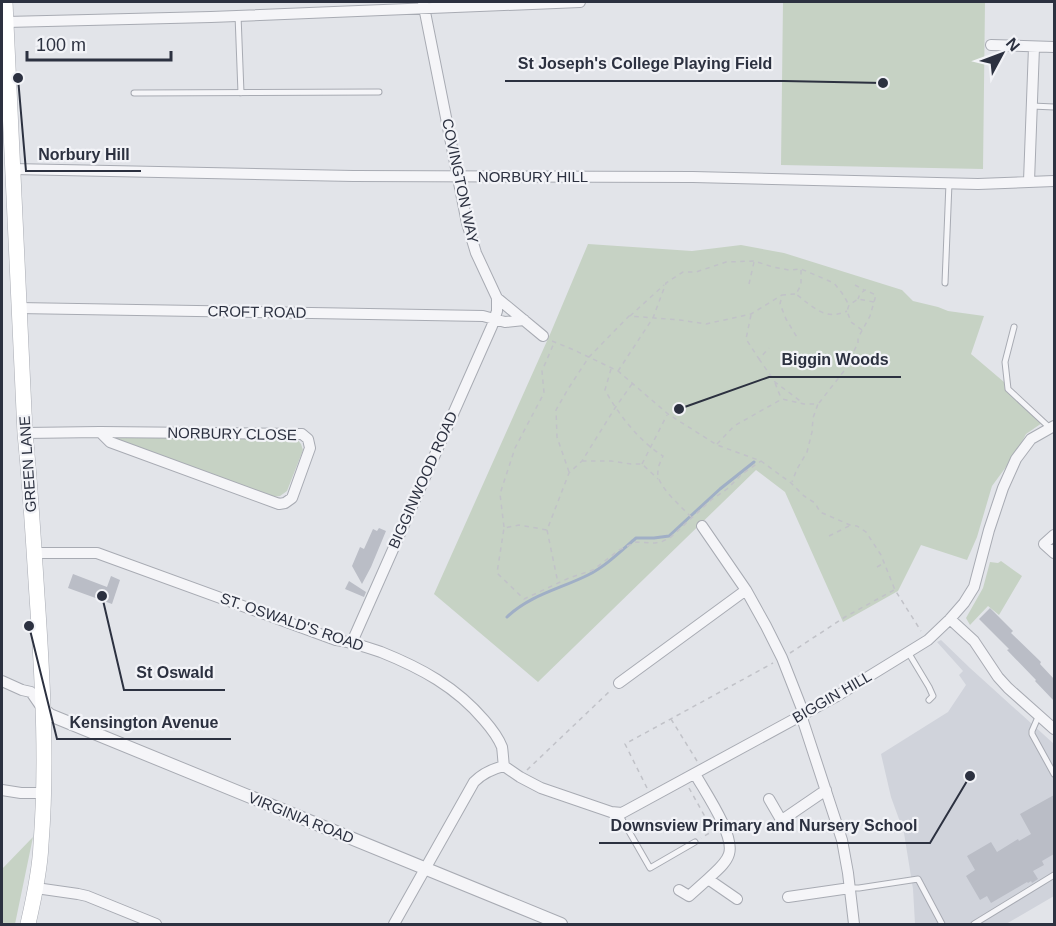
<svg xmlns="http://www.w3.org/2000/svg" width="1056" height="926" viewBox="0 0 1056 926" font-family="Helvetica,sans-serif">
<rect width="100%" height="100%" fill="#e2e4e9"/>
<path fill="#d0d3db" d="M941 640 970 668 1054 744V896L1006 924H915L913 889 904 833 891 797 881 754 948 712 966 685 959 675 963 671 937 642Z"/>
<path fill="#c6d2c4" d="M783 2H985L983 169 781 165Z
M588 244 692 251 741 245 784 253 902 290 913 301 938 307 948 311 984 316 971 354 1004 382 1005 389 1042 423 1026 434 1017 452 992 486 977 537 967 560 921 545 898 591 843 622 785 492 756 470 538 682 434 594 551 332Z
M113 436 296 438 301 444 303 450 287 491 280 496 273 497 117 440Z
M1001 561 1022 576 999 615 988 606 970 625 966 618 983 588 990 562 998 563Z
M33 837 15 924H2V869Z"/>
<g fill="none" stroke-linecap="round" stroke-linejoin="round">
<path stroke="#a0afc6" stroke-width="3" d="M507 617C530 595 560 589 588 575 606 566 621 551 636 538H654L669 536 720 489 754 462"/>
</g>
<path fill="#babdc6" d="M379 528 386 531 371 567 362 584 352 566 360 547 364 549 373 529 377 531Z
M73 574 107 587 111 576 120 580 112 604 68 588Z
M349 581 366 592 364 597 345 589Z
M990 608 1013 631 1011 633 1041 662 1040 664 1054 679V701L1035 681 1036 680 1007 650 1009 649 979 619Z
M1054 795V854L1042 861 1044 865 1033 871 1038 879 1032 883 1031 881 1028 883 1027 882 991 903 987 896 980 900 966 876 975 870 967 856 991 842 997 852 1018 839 1019 841 1031 834 1020 814Z"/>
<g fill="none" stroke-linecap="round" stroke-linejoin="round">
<g stroke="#a8abb3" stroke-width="7">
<path id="service" d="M238 15 241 93
M134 93 379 92
M1032 106 1054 107
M945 283 949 183
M1014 327 1005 362 1008 389 1050 428
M908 652 929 687 933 696 929 700
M1039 715 1032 731V734L1054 774
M619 814 650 868 695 842
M850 888H859L918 879 942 924
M974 924 1054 875"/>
</g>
<g stroke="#a8abb3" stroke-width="12">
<path id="minor" d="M423 2 467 223 476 253 497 298 543 336
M6 22 211 17 580 2
M991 45 1054 47
M12 169 353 176 693 177 978 184 1054 181
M1029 181 1034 47
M18 308 483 316 505 322 524 320
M25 433 100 432 110 442 279 504 285 503 292 498 310 448 308 439 302 434 100 432
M702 526 746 590 766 626 782 658 793 686 802 709 803 721 842 840 848 873 854 924
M1054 535 1044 544 1054 553
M34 553H97L336 640C352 642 366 647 381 652 421 668 456 687 484 720 491 728 498 737 502 747 503 753 503 760 504 766
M950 619 974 641 998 677 1008 688 1054 729
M352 642 492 326 497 311V298
M2 681 22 690 31 692 42 708
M619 683 746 590
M504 766 520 777 541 788 611 812 622 813 837 696 928 640 950 619 964 603 974 587 989 530 1003 488 1016 459 1031 439 1054 426
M695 774C705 792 735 835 729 854 726 864 715 872 708 879L737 899
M2 790 21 793H44
M769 799 780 818H785L826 790
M36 888 78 894 87 896 156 924
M679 890 689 896 708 879
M788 897 850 888
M394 924 474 782C483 773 492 769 504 766"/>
</g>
<g stroke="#a8abb3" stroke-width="14">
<path id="tertiary" d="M42 708 50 715 561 924"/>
</g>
<g stroke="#a8abb3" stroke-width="16">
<path id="secondary" d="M5 2 25 433C31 493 34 552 38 611 43 688 47 766 41 844 40 871 34 898 28 924"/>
</g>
<path stroke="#c1c2c8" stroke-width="1.5" stroke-dasharray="4.5 4.5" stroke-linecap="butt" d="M801 270V285L796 294C813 307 825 321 847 311
M749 284 754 262
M855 285 864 290
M795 294 782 295 780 304 786 319 798 339
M751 315 746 339 759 359 769 348
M630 316 664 285
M862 330 851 322 847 311 849 305 858 299 874 302
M552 341 574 350 618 371 668 414 717 445 761 461 791 483 804 496 815 503 820 512 850 525 857 526 866 532 881 555 895 590 921 631
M759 359 775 382 803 403
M611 369 605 390C618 414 640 442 663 456 661 461 658 466 658 471 655 485 683 508 692 518
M618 371 653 318 666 283 683 272H696L726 262 754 261 773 267 789 270 801 269 834 283 842 293 849 305
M775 383 781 398
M632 384 615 408 582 461 569 473 547 530 519 525 504 528 497 573 524 599 569 578 593 570 619 550 636 542 655 543 661 542 671 537 711 500 727 489 742 474 761 461
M819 403 844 371 858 343V338L870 316 876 295 865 290 860 294 858 299
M717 444 734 426 782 399 804 404H818L813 418 812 432 807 452 797 469 792 482
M582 461H611L631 464H642L658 479
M642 464 667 415
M569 472 557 437 556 410 568 389 589 357 629 316 680 320 706 324 751 314 782 295
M504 527 500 494 515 448 544 393 542 371 554 343
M547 530 558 583
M829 536 849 526
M877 567 884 563
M790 653 845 617 894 590
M671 719 697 761
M527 770 611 690
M647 788 625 744 773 663
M689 788 713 831 701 838"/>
<use href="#service" stroke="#f5f5f8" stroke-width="5"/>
<use href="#minor" stroke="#f5f5f8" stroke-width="10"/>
<use href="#tertiary" stroke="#f5f5f8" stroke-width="12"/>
<use href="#secondary" stroke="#fff" stroke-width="15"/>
</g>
<g text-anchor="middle" stroke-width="4.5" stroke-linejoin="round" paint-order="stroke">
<g font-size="15" fill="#2c3140" stroke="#f2f3f7">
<text x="533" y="182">NORBURY HILL</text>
<text transform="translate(460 181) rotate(78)" y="5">COVINGTON WAY</text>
<text transform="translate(257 312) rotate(1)" y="5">CROFT ROAD</text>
<text transform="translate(232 434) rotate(1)" y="5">NORBURY CLOSE</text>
<text transform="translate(28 464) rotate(-94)" y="5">GREEN LANE</text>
<text transform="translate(423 480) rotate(-66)" y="5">BIGGINWOOD ROAD</text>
<text transform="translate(292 622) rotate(19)" y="5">ST. OSWALD'S ROAD</text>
<text transform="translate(832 697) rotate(-30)" y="5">BIGGIN HILL</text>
<text transform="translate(301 818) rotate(22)" y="5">VIRGINIA ROAD</text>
</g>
</g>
<path fill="none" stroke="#2c3140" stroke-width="2" d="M883 83L784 81H505M18 78L26 171H141M679 409L769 377H901M102 596L124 690H225M29 626L57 739H231M970 776L930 843H599"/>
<g fill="#2c3140" stroke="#f2f3f7" stroke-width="2">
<circle cx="883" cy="83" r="6"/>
<circle cx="18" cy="78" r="6"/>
<circle cx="679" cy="409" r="6"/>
<circle cx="102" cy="596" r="6"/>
<circle cx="29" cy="626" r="6"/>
<circle cx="970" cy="776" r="6"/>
</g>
<g font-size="16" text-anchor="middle" font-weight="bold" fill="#2c3140" stroke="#f2f3f7" stroke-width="4.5" stroke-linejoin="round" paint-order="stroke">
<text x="645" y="69">St Joseph's College Playing Field</text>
<text x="84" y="160">Norbury Hill</text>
<text x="835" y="365">Biggin Woods</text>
<text x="175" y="678">St Oswald</text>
<text x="144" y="728">Kensington Avenue</text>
<text x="764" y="831">Downsview Primary and Nursery School</text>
</g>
<rect width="1056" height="926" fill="none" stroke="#2c3140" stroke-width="6"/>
<g transform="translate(1002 54) rotate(49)" stroke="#f2f3f7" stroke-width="4.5" paint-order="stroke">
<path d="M0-4.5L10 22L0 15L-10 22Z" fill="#2c3140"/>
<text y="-9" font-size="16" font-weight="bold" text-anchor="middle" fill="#2c3140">N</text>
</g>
<path d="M27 51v9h144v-9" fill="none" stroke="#2c3140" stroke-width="3"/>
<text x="36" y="51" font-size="18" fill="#2c3140" stroke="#f2f3f7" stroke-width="4.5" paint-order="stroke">100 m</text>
</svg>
